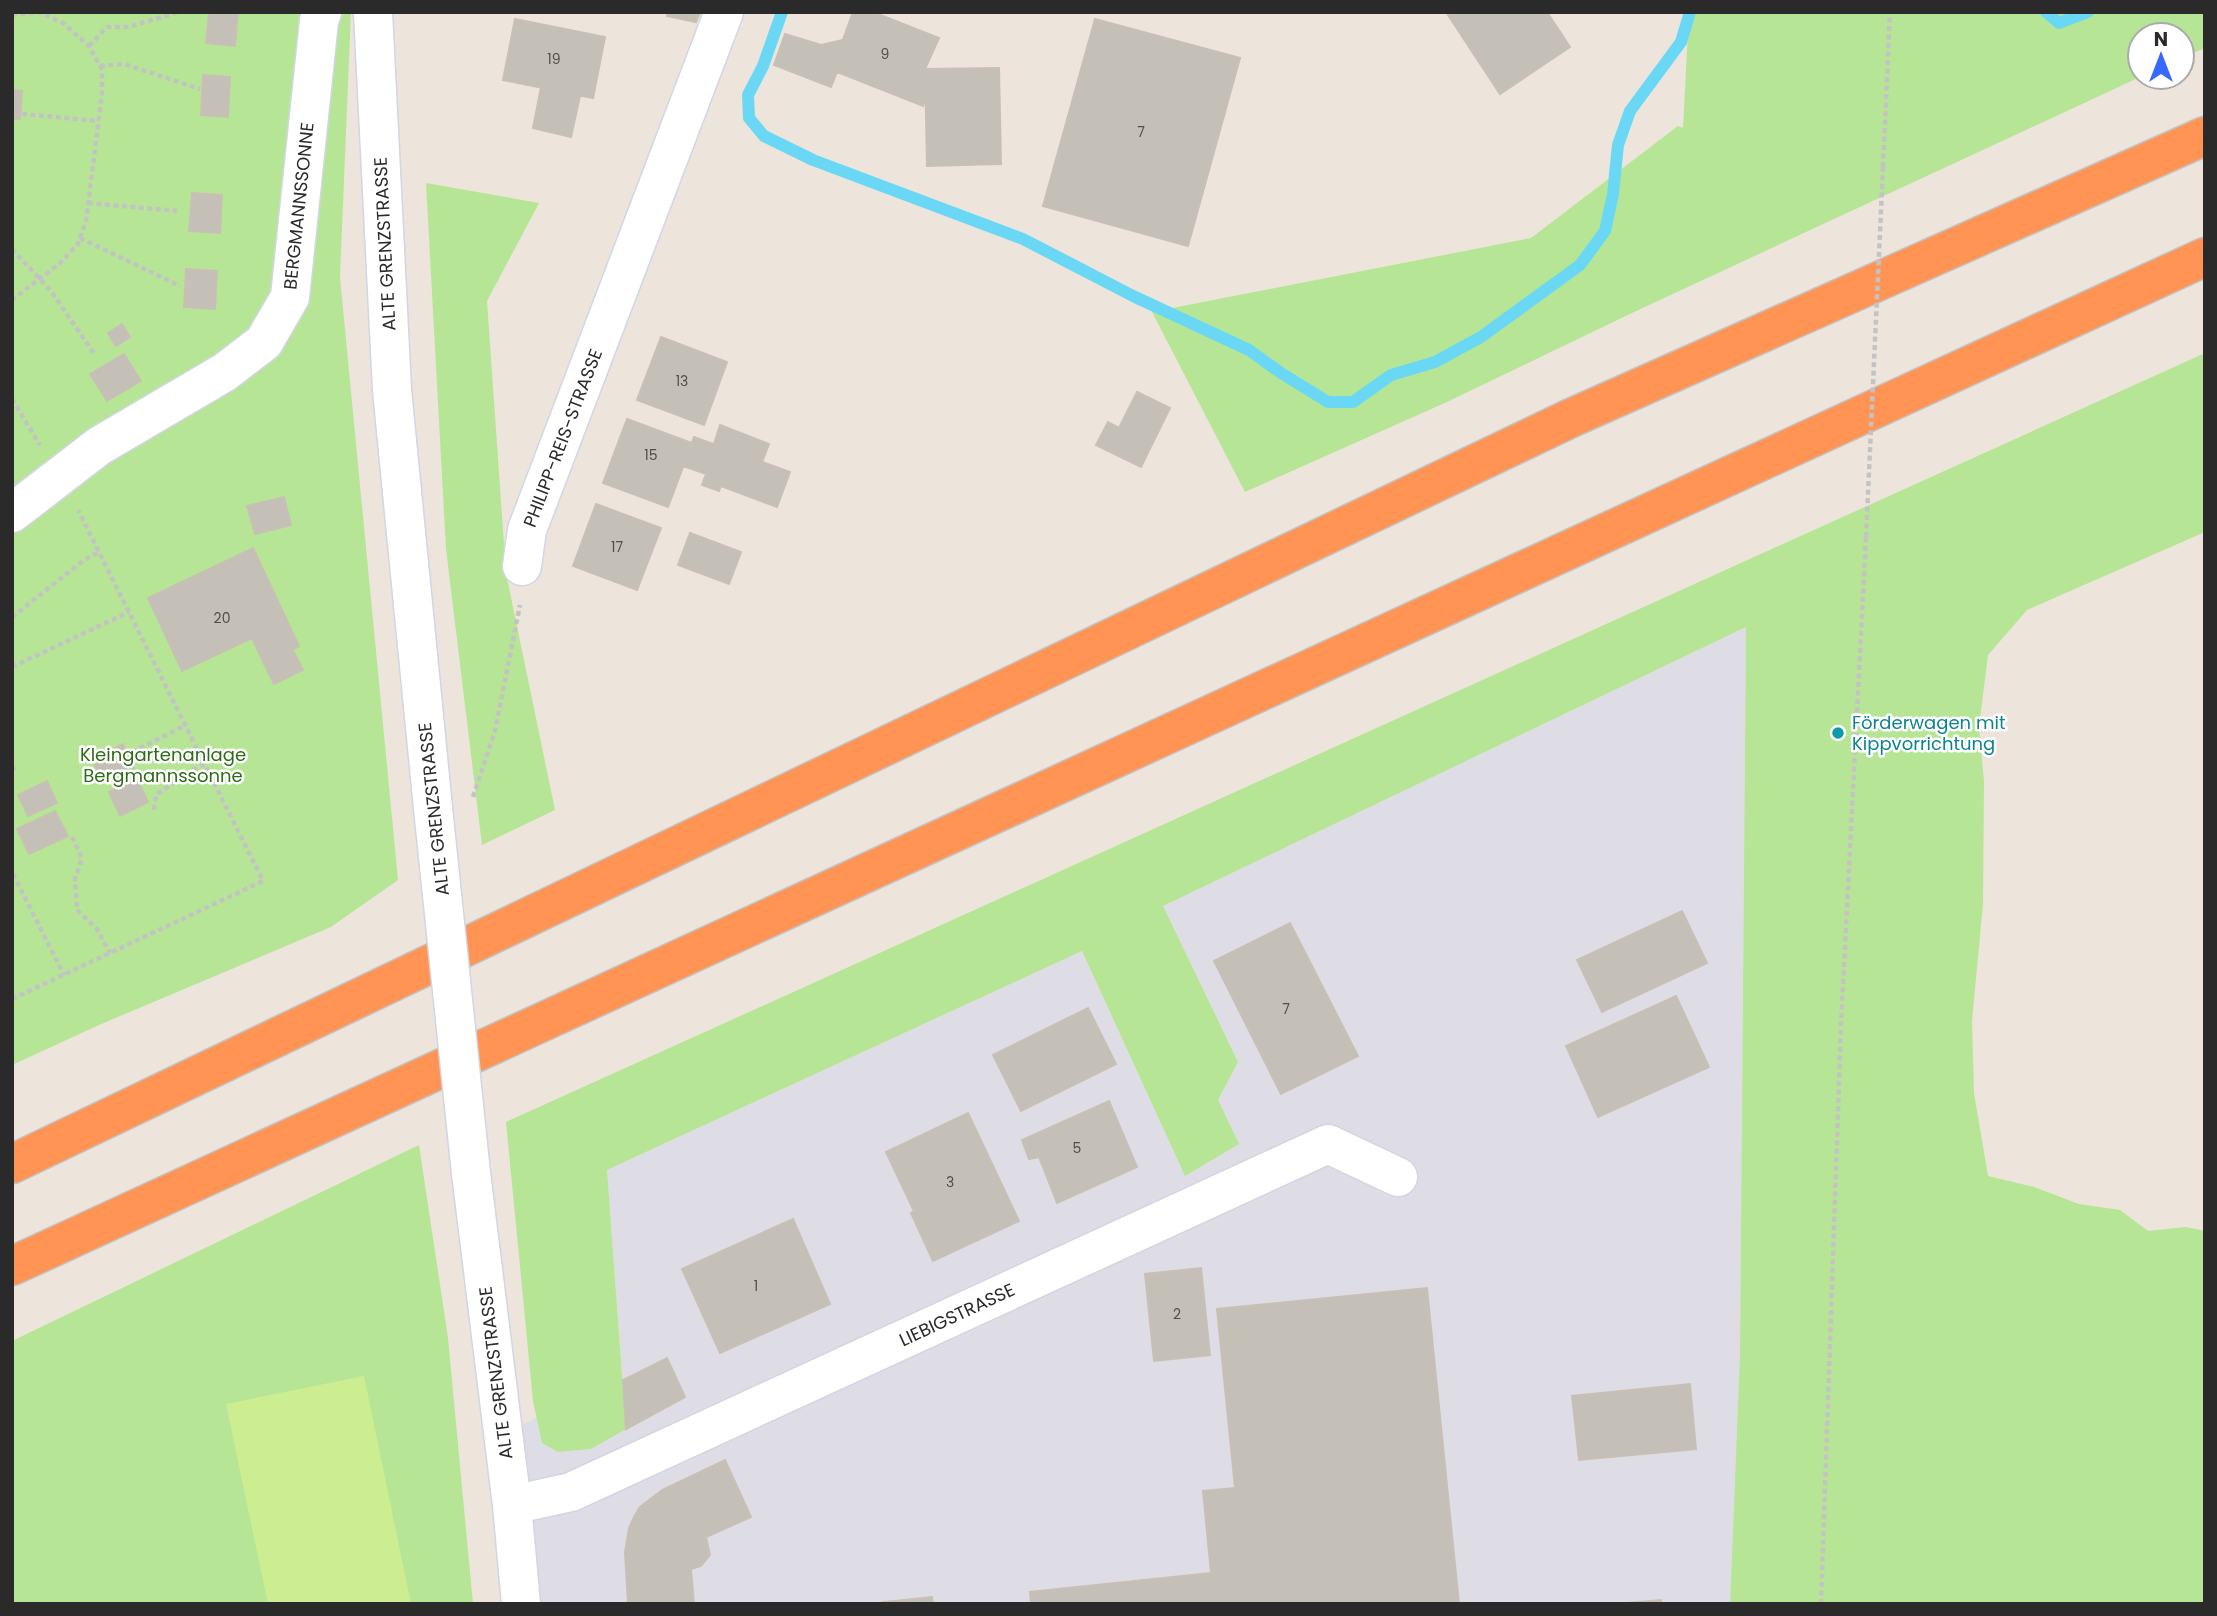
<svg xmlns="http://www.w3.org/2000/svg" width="2217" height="1616" viewBox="0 0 2217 1616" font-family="Poppins,sans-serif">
<rect width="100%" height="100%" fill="#ede4dc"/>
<path fill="#dedde5" d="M1746 627 1740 1354 1730 1604H522L506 1433 622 1374 607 1170 1082 951 1185 1176 1218 1100 1238 1062 1162 906Z"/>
<path fill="#b6e695" d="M12 12H351L340 277 398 880 331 927 99 1025 12 1065Z
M1689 12H2205V48L2182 58V35H2140V77L1634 312 1447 402 1245 492 1152 312 1531 238 1678 126 1683 128Z
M426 183 539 203 487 301 506 573 555 810 482 845 446 549Z
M2205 353V532L2027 610 1988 655 1979 727 1984 781 1983 904 1972 1021 1974 1093 1988 1176 2034 1187 2079 1204 2120 1210 2148 1231 2186 1227 2205 1231V1604H1730L1740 1354 1746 627 1163 906 1238 1062 1218 1100 1239 1144 1185 1176 1082 951 607 1170 626 1429 591 1449 558 1452 542 1443 533 1401 506 1122Z
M419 1145 448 1338 473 1604H12V1341Z"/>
<path fill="#ccee91" d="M364 1376 411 1604H268L226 1404Z"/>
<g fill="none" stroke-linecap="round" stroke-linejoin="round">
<path stroke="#6ad8f4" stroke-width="12" d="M782 12 763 66 748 95 749 118 764 136 813 160 1023 239 1133 296 1249 350 1281 373 1328 402H1353L1391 375 1435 362 1481 337 1580 265 1605 231 1613 194 1618 145 1630 111 1681 42 1690 12
M2046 12 2059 23 2088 12"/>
</g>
<path fill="#c4bfb7" stroke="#c9c0b5" stroke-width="2" d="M209 12H238L235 46 206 43Z
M668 12H700L696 22 667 16Z
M853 12H873L939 38 925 69 926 96 923 106 832 70Z
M1446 12H1547L1570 47 1500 94Z
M515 19 605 37 593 98 503 80Z
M1095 19 1240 58 1188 246 1043 206Z
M785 34 821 45 843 40 832 70 837 72 831 87 774 65Z
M999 68 1001 164 927 166 925 69Z
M203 75 230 77 228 117 201 115Z
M541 87 580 96 571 137 533 128Z
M12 90 22 91 20 119H12Z
M192 193 222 195 220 233 189 231Z
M186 269 217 271 215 309 184 307Z
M122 324 130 337 116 346 108 333Z
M661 337 727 362 704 425 637 400Z
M124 354 141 381 107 401 90 374Z
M1137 392 1170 408 1141 467 1096 445 1108 422 1119 428Z
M627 419 692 443 668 507 603 483Z
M720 425 769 444 762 462 714 444Z
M694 437 790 472 777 507 721 486 719 491 702 485 706 474 683 466Z
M284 497 291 525 255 534 247 506Z
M596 504 661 528 637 590 573 566Z
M690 533 741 552 729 584 678 565Z
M253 548 299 646 264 664 252 638 182 671 148 598Z
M293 650 303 670 274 684 264 664Z
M123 744 134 768 103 783 92 759Z
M137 779 148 802 120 816 109 792Z
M47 781 57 803 28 816 18 795Z
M55 811 68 836 29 854 17 829Z
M1682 911 1707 963 1602 1012 1577 960Z
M1290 923 1358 1056 1281 1094 1214 961Z
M1676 996 1709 1067 1598 1117 1566 1046Z
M1088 1008 1116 1064 1021 1111 993 1055Z
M1109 1101 1137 1167 1057 1203 1039 1157 1029 1159 1022 1140Z
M968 1113 1019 1221 933 1261 911 1213 914 1211 886 1152Z
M793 1219 830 1304 720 1353 682 1269Z
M1201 1268 1210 1355 1154 1361 1145 1274Z
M1427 1288 1459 1604H1031L1030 1592 1211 1573 1203 1491 1235 1488 1217 1309Z
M667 1358 685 1397 626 1429 623 1380Z
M1690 1384 1696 1449 1579 1460 1572 1396Z
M725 1460 751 1517 706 1537 710 1555 701 1566 691 1569 694 1604H628L625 1552 629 1528 635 1515 640 1507 662 1490Z
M932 1597 933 1604H884L883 1602Z
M1661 1600V1604H1615Z"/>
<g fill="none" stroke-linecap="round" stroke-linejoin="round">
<g stroke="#d1d6e4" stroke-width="41">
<path id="minor" d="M373 12 392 390 433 808
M12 513 99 446 225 372 264 342 290 297 319 21 322 12
M522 566 527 530 724 12
M471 1173 512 1505 521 1604
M512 1505 571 1492 1328 1144 1398 1177"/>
</g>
<g stroke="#c3c3c3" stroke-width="41">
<path id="highway" d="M12 1164 1571 418 2205 136
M12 1266 2205 257"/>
</g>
<path stroke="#c3c3c3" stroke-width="4.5" stroke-dasharray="5 3.5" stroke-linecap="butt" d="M12 15 39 12 63 23 89 46 102 70V93L86 221 78 244 60 263 12 300
M89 46 107 27H129L178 12
M100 66 124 64 200 89
M22 114 98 121
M1883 167 1890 12
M88 203 177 211
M80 238 180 286
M12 249 51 291 95 355
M12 399 40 445
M12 617 84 560 99 552
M12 667 129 612
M132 752 186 725
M12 766 16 773
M473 797 495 731 520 605
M154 810 156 795 192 770 205 764
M72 837 82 858 75 879 77 910 97 929 110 953
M13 874 64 975
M12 999 263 881 78 510
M1821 1604 1841 1025 1866 537"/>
<use href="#minor" stroke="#fff" stroke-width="38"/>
<use href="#highway" stroke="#ff9455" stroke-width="38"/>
<g stroke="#d1d6e4" stroke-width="41" stroke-linecap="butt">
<path id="minor-bridge" d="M433 808 471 1173"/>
</g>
<path stroke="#c3c3c3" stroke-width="4.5" stroke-dasharray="5 3.5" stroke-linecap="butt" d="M1866 537 1883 167"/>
<use href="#minor-bridge" stroke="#fff" stroke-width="38"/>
</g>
<circle fill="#0f9aa8" stroke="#fff" stroke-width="2.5" cx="1838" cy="733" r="7"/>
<g text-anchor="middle" stroke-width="5" stroke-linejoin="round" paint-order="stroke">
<g font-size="14" fill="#504f4d">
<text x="885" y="59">9</text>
<text x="554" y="64">19</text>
<text x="1141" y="137">7</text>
<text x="682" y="386">13</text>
<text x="651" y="460">15</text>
<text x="617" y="552">17</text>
<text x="222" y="623">20</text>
<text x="1286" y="1014">7</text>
<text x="1077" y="1153">5</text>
<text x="950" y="1187">3</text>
<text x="756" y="1291">1</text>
<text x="1177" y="1319">2</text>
</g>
<g font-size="18" fill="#2a2a2a" stroke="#fff">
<text transform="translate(299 206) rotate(-84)" y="6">BERGMANNSSONNE</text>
<text transform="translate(385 244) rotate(-93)" y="6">ALTE GRENZSTRASSE</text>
<text transform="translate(563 438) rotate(-69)" y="6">PHILIPP-REIS-STRASSE</text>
<text transform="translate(434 809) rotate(-96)" y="6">ALTE GRENZSTRASSE</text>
<text transform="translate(957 1315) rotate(-25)" y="6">LIEBIGSTRASSE</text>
<text transform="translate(496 1373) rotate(-97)" y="6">ALTE GRENZSTRASSE</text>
</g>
<g font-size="18" fill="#0d838f" stroke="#fff" text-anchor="start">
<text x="1852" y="729">Förderwagen mit<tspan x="1852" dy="21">Kippvorrichtung</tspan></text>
</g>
<g font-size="18" fill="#2e6b17" stroke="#fff">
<text x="163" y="761">Kleingartenanlage<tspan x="163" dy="21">Bergmannssonne</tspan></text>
</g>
</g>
<rect width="2217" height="1616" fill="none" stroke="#2a2a2a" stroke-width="28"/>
<g transform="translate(2161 56)"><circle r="33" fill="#ffffff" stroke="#aaaaaa" stroke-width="2"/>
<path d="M0-5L12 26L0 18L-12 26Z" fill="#3769ff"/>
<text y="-10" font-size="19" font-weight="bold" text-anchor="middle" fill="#2a2a2a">N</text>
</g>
</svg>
